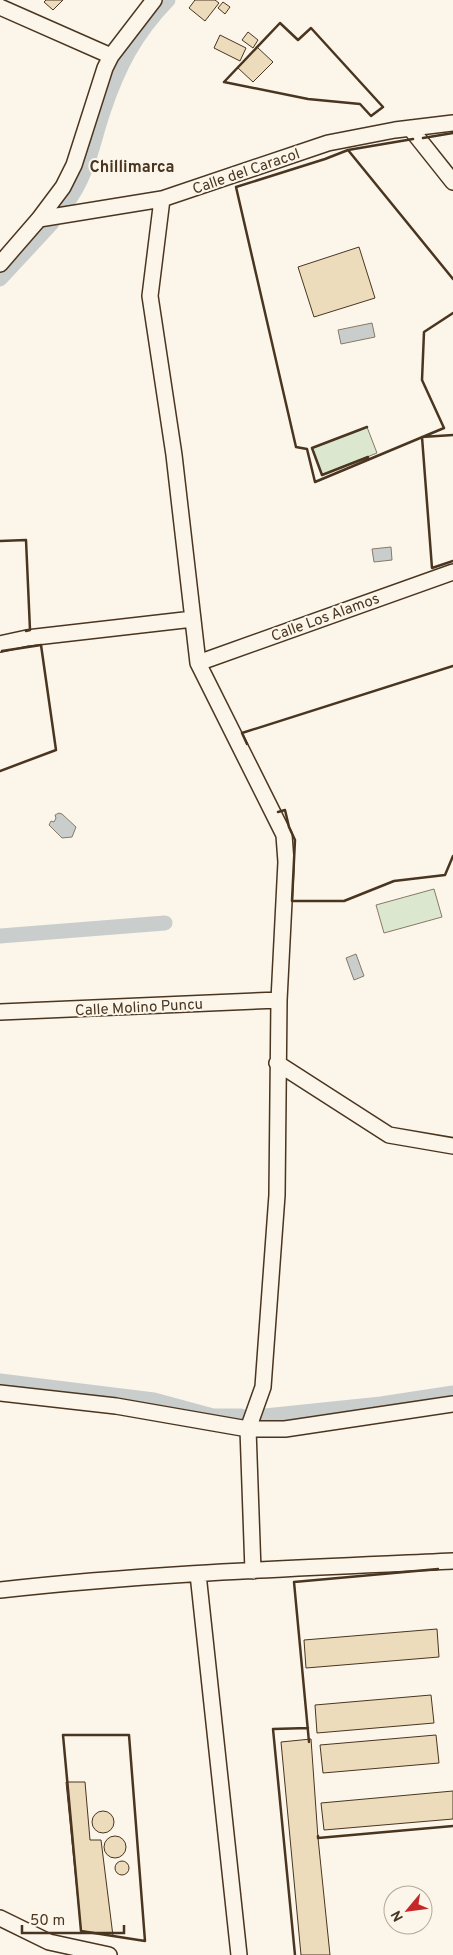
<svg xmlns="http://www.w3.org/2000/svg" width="453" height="1955" viewBox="0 0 453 1955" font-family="Overpass,sans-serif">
<rect width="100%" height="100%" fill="#fbf6e9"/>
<path fill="#dce7d0" stroke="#887966" d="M367 427 377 453 322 475 312 448Z
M434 889 442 917 384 933 376 905Z"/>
<path fill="#c9cecd" stroke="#887966" d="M372 323 375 337 341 344 338 330Z
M391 547 392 560 374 562 372 549Z
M59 813 62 814 76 827 72 837 62 838 49 825 51 821 54 822 56 818 55 815Z
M356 954 364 976 354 980 346 958Z"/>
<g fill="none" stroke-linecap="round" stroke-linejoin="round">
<path stroke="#c9cecd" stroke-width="15" d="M66 204C88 175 92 145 103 112 118 67 135 34 168 0
M0 279 52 223
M0 936 165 923
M0 1381 154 1400 213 1416H241
M265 1416 381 1404 453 1393"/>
</g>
<path fill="#ecdcbc" stroke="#4a3520" d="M46 0H63L53 10 44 2Z
M195 0H215L219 3 205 21 189 8Z
M223 2 230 7 225 14 218 8Z
M248 32 258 40 253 48 242 40Z
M220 35 246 48 240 61 214 48Z
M257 47 273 62 253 82 238 68Z
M359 247 375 298 314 317 298 267Z
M437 1629 439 1657 306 1668 304 1640Z
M431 1695 434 1723 317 1733 315 1705Z
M436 1735 439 1763 323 1773 320 1745Z
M311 1739 318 1838 330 1955H301L281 1742Z
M66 1782H85L90 1840H101L113 1936 81 1931Z
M453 1791V1819L324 1830 321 1803Z
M92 1822a11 11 0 1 1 22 0a11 11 0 1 1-22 0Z
M104 1847a11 11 0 1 1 22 0a11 11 0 1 1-22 0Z
M115 1868a7 7 0 1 1 14 0a7 7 0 1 1-14 0Z"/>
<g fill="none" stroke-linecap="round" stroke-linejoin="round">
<g stroke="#4a3520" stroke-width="18">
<path id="minor" d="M0 7 111 56
M410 128 453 182
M162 199 150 296 174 455 198 663 284 835 286 862 279 1000 277 1195 263 1387 248 1429 253 1571
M39 219 162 199 328 143 395 130 453 123
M0 264 39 219 63 187 74 165 105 68 111 56 154 0
M0 644 27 638 193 619
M198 663 453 572
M0 1012 279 1000
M277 1063 389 1135 453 1146
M0 1393 116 1406 248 1429H285L453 1404
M198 1574 239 1955
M0 1590C150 1573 302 1568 453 1561
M0 1918 49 1942 109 1955"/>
</g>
<use href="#minor" stroke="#fbf6e9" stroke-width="15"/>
<path stroke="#4a3520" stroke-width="2.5" d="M280 23 298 40 311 28 383 107 371 116 360 104 308 99 224 82Z
M423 138 453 133
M349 151 348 150 413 139
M453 279 348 150 325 159 236 187 296 447 307 449 315 482 444 428 422 380 424 332 453 313
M367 427 312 448 322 475 368 457
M453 435 422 437 432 568 453 561
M0 541 26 540 30 630 26 631
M247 744 242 733 453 666
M0 771 56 750 41 645 2 651
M278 812 285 810 289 827 295 840 292 901H344L394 881 445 875 453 856
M63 1735H129L145 1941 81 1931Z
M309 1742 294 1582 438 1569
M318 1836V1838L453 1826
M295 1955 273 1729 308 1728"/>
</g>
<g text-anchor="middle" stroke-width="4" stroke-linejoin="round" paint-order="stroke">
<g font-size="15" fill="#4a3520" stroke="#fbf6e9">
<text transform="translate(246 171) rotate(-19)" y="5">Calle del Caracol</text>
<text transform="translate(325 617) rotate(-20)" y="5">Calle Los Alamos</text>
<text transform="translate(139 1007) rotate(-3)" y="5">Calle Molino Puncu</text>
</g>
<g font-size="16" font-weight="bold" fill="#4a3520" stroke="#fbf6e9">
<text x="132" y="172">Chillimarca</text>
</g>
</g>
<g transform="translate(408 1910) rotate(241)"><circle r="24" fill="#fbf6e9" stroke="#b4a999"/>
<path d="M0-4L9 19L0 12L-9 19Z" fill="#c62828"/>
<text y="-8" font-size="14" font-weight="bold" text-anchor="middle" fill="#4a3520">N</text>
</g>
<path d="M22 1925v8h102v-8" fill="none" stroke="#4a3520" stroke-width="2.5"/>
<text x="30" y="1925" font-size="15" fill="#4a3520" stroke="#fbf6e9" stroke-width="4" paint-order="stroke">50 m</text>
</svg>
